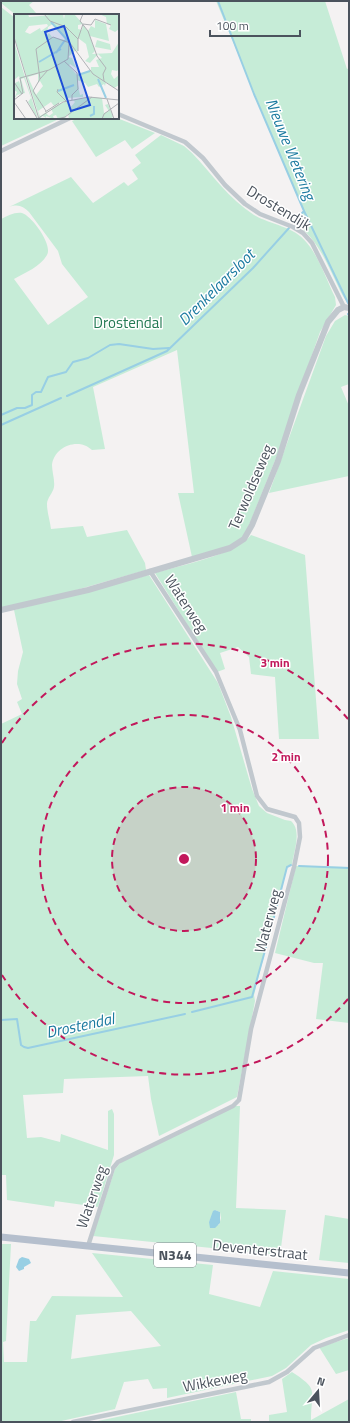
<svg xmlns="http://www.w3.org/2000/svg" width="350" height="1423" viewBox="0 0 350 1423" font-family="'Titillium Web',sans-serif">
<rect width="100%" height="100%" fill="#f4f2f2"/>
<path fill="#c6ecd7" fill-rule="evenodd" d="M1 1H34L29 5 36 13 33 15H16L1 3Z
M216 1H325L347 69 349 68V304C343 298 340 290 336 282 325 259 316 237 293 222L304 212Z
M1 7 15 18V118H61L1 146Z
M79 118H117L155 133 132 149 125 140 96 157 72 121Z
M161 135 184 146 192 153C212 174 229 199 254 215 271 225 294 226 307 243 319 257 327 281 335 297L336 305 320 332 276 458 250 523 242 538 230 546 192 557 178 493H194L177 350 93 387 105 449 92 450C79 437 54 446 52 465 52 472 55 480 54 487 53 493 47 498 47 504 47 512 50 521 51 529L83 526 87 537 127 530 145 563 146 570 62 594 1 608V219C8 216 14 212 22 213 32 216 53 245 47 255 40 267 26 272 14 279L48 325 88 297 62 264 58 251 29 212C23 206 18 204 9 207L71 177 93 203 124 182 128 186 138 179 132 170 141 163 135 155Z
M345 315 349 316V384L341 387 349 406V476L269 493 326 336 335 321Z
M251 535 305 555 319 739H279L275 677 251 674 249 657 238 647 220 653 225 669 217 672 155 573C181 565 235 555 251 535Z
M149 575 218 683 231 717 252 789 259 806 267 813 285 820 291 821C302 831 294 851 292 864L287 866 254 995 255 1001 237 1097 159 1136 151 1099 148 1076 64 1079 63 1093 23 1095 27 1138 41 1137 60 1142 61 1134 108 1150V1111L112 1109 114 1114V1155L98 1207 55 1201 54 1207 7 1200 6 1175H1V724L22 714 17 702 22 699 17 684 18 671 23 652 14 610Z
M296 866 349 867V1023L316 1019 323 963H314L275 953Z
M233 1106H240L236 1208 286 1210 280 1255 93 1236 115 1169 123 1160ZM215 1210 220 1212 221 1218 219 1225 209 1222Z
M325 1215 349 1219V1263L319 1260Z
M1 1244H11L6 1341 3 1342 4 1362H27L30 1321H36L52 1296 123 1297 92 1253 213 1265 209 1294 260 1307 273 1271 349 1279V1330L326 1338 311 1345 286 1368 272 1376 167 1398V1388L153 1389 148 1379 124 1382 115 1409 57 1422H1ZM131 1311 161 1346 71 1359 76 1315Z
M349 1338V1370L336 1374 319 1347Z
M292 1372C320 1390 311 1390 311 1420L349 1399V1422H269V1415L287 1412 282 1379Z
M236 1392 241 1419H251V1422H93Z"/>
<path fill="#98cfe4" d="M215 1210 220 1212V1223L215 1228H210L209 1222 213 1211Z
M22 1257 29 1259 31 1263 24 1267V1269L19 1271 16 1267 19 1259Z"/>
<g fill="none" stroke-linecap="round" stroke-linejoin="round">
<path stroke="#98cfe4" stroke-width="2" d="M218 1 254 94 304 211 348 303
M294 222 304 211
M348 314 349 315
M67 396 167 351 253 268 289 228
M1 415 17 408H25L32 405V395L36 392H41L48 377 66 372 73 362 88 358 110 345 119 344 153 349 169 348
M1 425 61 398
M299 866 349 868
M268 940 287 867 291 865
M192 1012 252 997 266 947
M1 1020 17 1019 21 1045 24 1047 28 1048 185 1014"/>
<path stroke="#c1c8ce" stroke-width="4.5" d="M118 114 185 142 203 158 225 185 245 204 260 214 293 227 303 233 312 243 344 307
M1 151 70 118
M88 1246 113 1168 118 1162 233 1106 239 1100 251 1029 294 867 300 837 299 823 295 817 267 809 257 796 240 730 216 672 150 571
M73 1422 269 1382 287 1372 314 1348 349 1335"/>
<path stroke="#c1c8ce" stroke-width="6" d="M1 610 88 590 230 548 244 539 252 525 278 461 299 395 328 322 338 310 344 307 349 308"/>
<path stroke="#b5bfcd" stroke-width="7" d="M1 1237 349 1273"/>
</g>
<circle cx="184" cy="859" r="72" fill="#c2185b" fill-opacity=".12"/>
<g fill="none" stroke="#c2185b" stroke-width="2" stroke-dasharray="7 5">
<circle cx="184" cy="859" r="72"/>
<circle cx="184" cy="859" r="144"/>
<path d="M348 999A216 216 0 0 1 2 975M2 743A216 216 0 0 1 348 719"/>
</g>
<g text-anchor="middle" stroke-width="3" stroke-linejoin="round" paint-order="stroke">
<rect fill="#fff" stroke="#81878e" stroke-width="1" x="154" y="1243" width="42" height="24" rx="3"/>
<g font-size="14" font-weight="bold" fill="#4b535d">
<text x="175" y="1260">N344</text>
</g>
<g font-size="15" fill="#4b535d" stroke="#fff">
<text transform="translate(279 208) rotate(31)" y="5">Drostendijk</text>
<text transform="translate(251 487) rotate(-67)" y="5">Terwoldseweg</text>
<text transform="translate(186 604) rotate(57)" y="5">Waterweg</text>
<text transform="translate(268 921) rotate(-75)" y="5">Waterweg</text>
<text transform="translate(92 1197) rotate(-71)" y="5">Waterweg</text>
<text transform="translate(260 1250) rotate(6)" y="5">Deventerstraat</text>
<text transform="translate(215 1381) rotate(-11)" y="5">Wikkeweg</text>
</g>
<g font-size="15" fill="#227953" stroke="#fff">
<text x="128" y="328">Drostendal</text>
</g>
<g font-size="16" font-style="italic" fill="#1c7ba0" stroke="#fff">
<text transform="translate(291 149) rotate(68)" y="6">Nieuwe Wetering</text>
<text transform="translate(216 287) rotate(-45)" y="6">Drenkelaarsloot</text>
<text transform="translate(80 1025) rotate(-12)" y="6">Drostendal</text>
</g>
</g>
<g transform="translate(14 14)">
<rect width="105" height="105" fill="#f4f2f2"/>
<path d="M0 0H14L15 3 49 0 50 5 51 0H60L69 10 64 11V15L68 16 69 11 74 17 77 12 81 14V6L92 10 95 27 76 22 81 37 78 40 98 39 105 28V55L103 57 98 56 97 60 100 65 105 61V71L100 74 92 68 91 72 90 70 85 73 83 70 74 73 71 69 63 66 66 81 69 80V83L52 84V87L47 88 40 92 37 88 24 97 26 102 36 96 32 99 35 102 39 99 37 95 45 90 54 87 56 94 61 88 59 86 78 83 88 84 90 99 95 97 91 91 94 90 99 103 95 105H55L54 100 51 103 53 105H44L42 101 39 102 40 105 32 102 31 105V100V103L28 102 26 105 0 22ZM33 10 34 12 27 17 26 14 16 20 11 18 15 12ZM39 10 52 24 51 26 38 23 35 19 33 21 34 13ZM64 24 72 30 75 43 71 47 76 49 84 40 88 44 82 46 85 53H77V56L63 61 55 52 56 50 62 54 58 44 54 43 62 36 64 38ZM24 60V69L26 67 29 72 22 81 14 63ZM85 0H105V15L101 18 95 15 97 11 93 10 92 3ZM83 26 96 30 97 36 81 33ZM0 28 11 63 24 105 14 88 17 84 10 64 7 65 11 79 3 81 0 85 3 78 0 76 1 69 5 67 7 73 5 62 0 66Z" fill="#c6ecd7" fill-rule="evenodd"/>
<path fill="none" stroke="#98cfe4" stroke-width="2" d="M37 8 55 28M42 39 51 26M25 48 47 35M64 61 76 57M84 65 92 84M44 77 60 71M76 102 80 100V92"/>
<path fill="none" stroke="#b0b2b6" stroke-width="1" d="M30 0 36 7 52 13 64 25M69 0 66 7 74 17 83 42 92 54 89 60 90 67M69 10 77 11 81 5 97 11M0 23 25 105M56 29 79 60 105 77M64 37V25L69 10M50 47 63 59 64 75 58 81V86M26 65 34 56M0 68 8 80M44 75 43 78 52 87M93 85 100 105M0 86 9 79 6 64 35 56 54 45 55 29M12 86 23 104M0 88 12 105M32 97 19 77 26 65 22 35 39 23 56 29M31 98 45 89M23 105 49 88 75 83 105 86M43 105 51 103 78 83M88 105 90 100 105 89"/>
<path fill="#1d4ed8" fill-opacity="0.15" stroke="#1d4ed8" stroke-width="2" d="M50 12 76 91 57 97 31 18Z"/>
<rect width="105" height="105" fill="none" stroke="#4b535d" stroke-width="2"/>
</g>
<circle cx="184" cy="859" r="6" fill="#c2185b" stroke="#fff" stroke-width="2"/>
<g font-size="12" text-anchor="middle" font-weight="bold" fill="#c2185b" stroke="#fff" stroke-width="3" stroke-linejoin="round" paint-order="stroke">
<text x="275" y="667">3 min</text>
<text x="286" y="761">2 min</text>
<text x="235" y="812">1 min</text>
</g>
<rect width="350" height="1423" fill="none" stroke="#4b535d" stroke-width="4"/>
<g transform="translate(318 1391) rotate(18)" stroke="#ffffff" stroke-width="3" paint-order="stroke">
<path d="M0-3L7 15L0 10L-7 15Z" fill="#4b535d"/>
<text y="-6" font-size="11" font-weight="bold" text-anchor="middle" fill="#4b535d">N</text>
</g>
<path d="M210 30v6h90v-6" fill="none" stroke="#4b535d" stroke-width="2"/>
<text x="216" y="30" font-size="12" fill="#4b535d" stroke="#ffffff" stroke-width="3" paint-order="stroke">100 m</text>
</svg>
